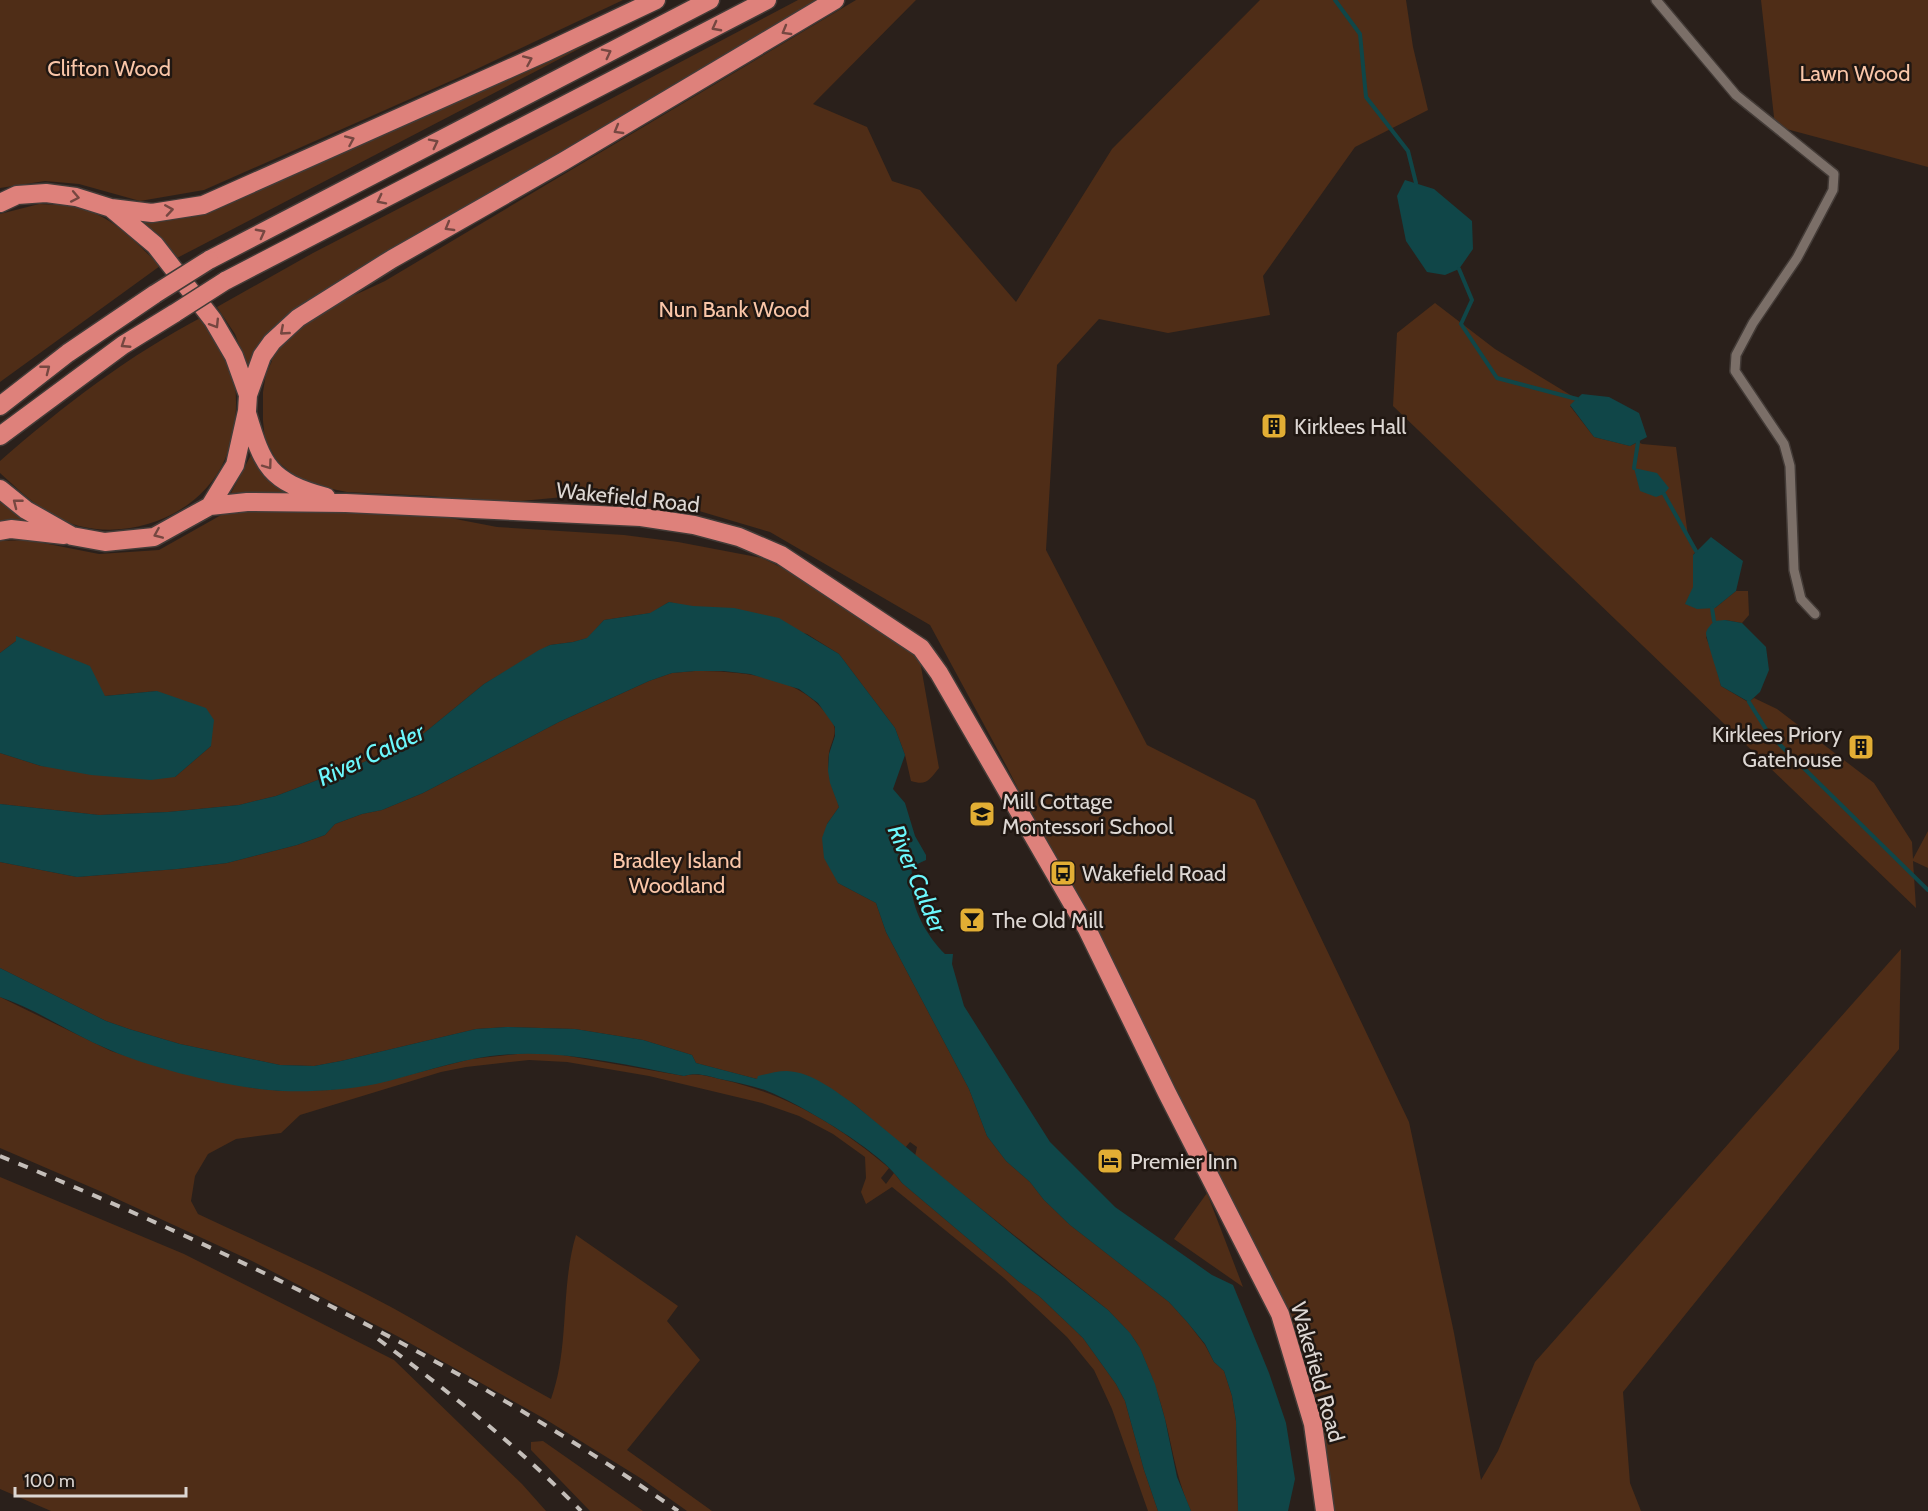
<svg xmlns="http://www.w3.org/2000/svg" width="1928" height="1511" viewBox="0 0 1928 1511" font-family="Cabin,sans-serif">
<rect width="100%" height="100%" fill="#2a201b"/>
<path fill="#4f2d17" d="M0 0H623L462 76 204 190 140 201 79 184 45 181 0 188Z
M798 0H823L389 253 248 368 235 334 217 307 313 253 601 104Z
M856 0H916L813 104 867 127 892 181 920 190 1016 302 1112 149 1260 0H1406L1413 47 1428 110 1355 147 1263 276 1270 315 1168 333 1099 319 1057 365 1046 550 1147 745 1255 800 1409 1122 1454 1333 1481 1480 1498 1451 1535 1362 1901 949 1899 1049 1623 1392 1630 1483 1641 1511H1331L1278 1298 1007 767 930 625 770 532 689 508 585 495 490 504 432 496 347 492 317 486 294 475 277 461 265 439 263 421V392L266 374 272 361 270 358C298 315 342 302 385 281Z
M1761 0H1928V167L1775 126Z
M662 4H665L177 258 141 220 153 219Z
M39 204C52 205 68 204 81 208 114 218 136 242 160 266L0 382V214Z
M1435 303 1495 349 1577 399 1570 406 1594 437 1630 446 1638 442 1642 444 1676 447 1688 536 1696 551 1693 555V587L1715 608 1736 591H1748L1749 615 1742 623 1725 620 1706 637 1714 657 1721 686 1748 702 1754 698 1777 709 1874 783 1912 842 1913 859 1928 831V868L1913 861 1916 908 1393 406 1397 333Z
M204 316C212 331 228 352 232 368 239 397 237 431 225 459 202 513 135 540 79 526 48 518 23 494 0 473V461C63 406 129 355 204 316Z
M251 455 268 480 289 495H230Z
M0 498 29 521H0Z
M251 509 445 517 497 527 624 535 678 542 762 558 807 580 908 648 920 661 939 768C929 780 927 786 911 781L905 755 895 728 839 654 807 634 669 602 651 613 604 620 588 638 573 642 550 645 484 684 423 734 362 763 276 796 239 805 168 812 99 815 0 804V753L41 766 175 777 211 746 157 691 105 696 16 636V641L0 653V541L28 540 99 554 159 550 223 514Z
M695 671C737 671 796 675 824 711 827 715 833 721 834 726 837 735 830 744 829 753 828 759 828 766 829 771 829 784 836 795 839 807L827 824 838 883 876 903 886 932 969 1089 987 1136 1006 1161 1030 1182 1044 1200 1070 1225 1169 1302 1188 1323 1205 1345 1214 1362 1224 1371 1232 1396 1236 1421 1238 1511H1191C1177 1480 1174 1456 1166 1423 1160 1398 1151 1373 1140 1349 1133 1334 1119 1322 1108 1310L915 1156 917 1147 910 1142 905 1148 855 1105 801 1074 757 1079 696 1063 692 1055 643 1040 575 1029 507 1027 476 1029 341 1061 314 1066 280 1065 180 1044 129 1029 106 1021 0 968V862L77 877 177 869 227 863 297 845 325 835 335 824 362 814 382 810 423 793 559 722 649 681 672 673Z
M0 997 111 1051 157 1066 213 1080 253 1088 282 1091 329 1090 377 1083 471 1059 526 1053 557 1054 684 1076C698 1072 710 1077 724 1080 789 1095 839 1126 889 1168L881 1178 886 1184 894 1173 902 1183 1018 1281 1039 1296 1083 1338 1116 1384 1125 1401 1144 1470 1158 1511H1148L1112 1409 1094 1370 1067 1337 1004 1278 892 1187 866 1204 861 1192 866 1178 865 1157 833 1134 799 1116 762 1103 649 1076 567 1062 529 1060 466 1067 441 1072 300 1115 281 1133 236 1139 208 1154 195 1176 191 1201 198 1214C271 1248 346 1281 416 1321 461 1347 505 1374 551 1399 570 1347 560 1288 576 1235L678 1306 667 1321 700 1360 627 1450 712 1511H687L642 1479 545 1419 399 1337 252 1261 102 1192 0 1148Z
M0 1177 184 1254 394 1360 522 1484 546 1511H51L0 1489Z
M1207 1193 1243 1287 1174 1239Z
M543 1441 643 1511H590L531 1450V1442Z"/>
<path fill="#104648" d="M1405 180 1434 189 1472 221 1473 249 1459 269 1445 275 1427 272 1406 241 1397 196Z
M1582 394 1609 397 1639 413 1647 437 1630 446 1594 437 1570 405Z
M1634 468 1657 473 1669 488 1664 494 1656 497 1640 491Z
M1711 537 1743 561 1736 591 1715 608 1697 609 1685 604 1693 587V555Z
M669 602 693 606 734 608 779 618 839 654 895 728 905 755 893 789 905 803 915 836 926 855V860L911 867C913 875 911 883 912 891 914 914 929 938 945 954H953L952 964 964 1006 1050 1142 1115 1207 1212 1275 1233 1285 1269 1373 1286 1423 1295 1479 1288 1511H1238L1236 1421 1232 1396 1224 1371 1214 1362 1205 1344 1188 1323 1169 1302 1070 1225 1044 1200 1030 1182 1006 1161 987 1136 969 1089 886 932 876 903 838 883 824 858 822 838 827 824 839 807 830 783 828 771 829 754 835 736V727L818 703 799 689 750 674 723 671H695L672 673 649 681 559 722 423 793 382 810 362 814 335 824 325 835 297 845 227 863 177 869 77 877 0 862V804L99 815 168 812 239 805 276 796 362 763 423 734 484 684 539 650 550 645 573 642 587 638 604 620 650 613Z
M1725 620 1742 623 1766 647 1769 670 1760 692 1749 702 1721 686C1719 677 1706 639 1706 633 1707 628 1711 625 1714 621Z
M16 636 90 666 105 696 157 691 206 708 214 720 211 746 175 777 151 780 91 775 41 766 0 753V653L16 641Z
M0 968 106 1021 129 1029 180 1044 280 1065 314 1066 341 1061 476 1029 507 1027 575 1029 643 1040 692 1055 696 1063 757 1079 758 1076C767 1074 777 1071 787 1071 812 1072 835 1091 855 1105L1036 1254 1108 1310 1130 1333 1140 1348 1155 1384 1165 1419 1177 1477 1191 1511H1158L1144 1470 1125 1401 1116 1384 1083 1338 1039 1296 1018 1281 902 1183C883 1152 800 1104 765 1090 750 1085 735 1082 720 1079 707 1076 697 1072 684 1076 620 1064 557 1048 491 1056 452 1061 415 1075 376 1084 346 1090 313 1092 282 1091 232 1088 156 1070 110 1050 73 1035 38 1010 0 997Z"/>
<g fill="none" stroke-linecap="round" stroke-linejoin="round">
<path stroke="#104648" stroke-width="4" d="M1335 0 1360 34 1366 97 1408 151 1416 183
M1459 269 1472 300 1461 324 1497 378 1577 399
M1634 468 1638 442
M1664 494 1696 551
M1712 608 1714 621
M1749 702 1769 734 1928 890"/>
<g stroke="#433b37" stroke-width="12">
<path id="street" d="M1656 0 1736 95 1834 174 1833 190 1797 258 1753 323 1736 355 1735 371 1784 444 1790 466 1794 570 1801 599 1815 614"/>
</g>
<g stroke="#433b37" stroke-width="21">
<path id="highway" d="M0 203 17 195 46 193 76 197 111 208 155 245 213 320 234 356 248 395 247 411 235 465 210 506 154 537 105 542 72 536 26 510 0 489
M111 208 152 213 203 205 544 53 656 0
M209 260 710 0
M225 281 767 0
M248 395 262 356 272 342 298 318 392 259 564 161 835 0
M0 406 68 353 155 294
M247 413C263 467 269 481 326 497
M0 436 123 345 175 313
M210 506 247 502 346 503 641 517 694 525 739 537 781 555 921 648 939 673 1087 929 1167 1093 1280 1314 1313 1424 1325 1511
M0 531 11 529 64 535"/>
</g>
<use href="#street" stroke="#7b6f68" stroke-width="9"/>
<use href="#highway" stroke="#de817b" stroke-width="18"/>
<path stroke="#c4beb9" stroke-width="4" stroke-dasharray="10 10" stroke-linecap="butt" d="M0 1156C235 1252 468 1366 678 1511
M378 1339C449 1392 519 1447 581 1511"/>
<g stroke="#433b37" stroke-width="21" stroke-linecap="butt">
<path id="highway-bridge" d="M155 294 209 260
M175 313 225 281"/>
</g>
<use href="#highway-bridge" stroke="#de817b" stroke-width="18"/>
</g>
<defs><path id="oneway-chevron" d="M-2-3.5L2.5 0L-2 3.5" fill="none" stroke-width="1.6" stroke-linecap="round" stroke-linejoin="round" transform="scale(1.5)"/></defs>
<g stroke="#754741">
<use href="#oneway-chevron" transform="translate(716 27) rotate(152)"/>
<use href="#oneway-chevron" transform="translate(786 31) rotate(150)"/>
<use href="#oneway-chevron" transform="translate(607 53) rotate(-27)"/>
<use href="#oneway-chevron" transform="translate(528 60) rotate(-24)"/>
<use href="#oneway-chevron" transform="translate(618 130) rotate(150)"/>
<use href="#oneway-chevron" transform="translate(350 140) rotate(-24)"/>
<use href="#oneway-chevron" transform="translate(434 143) rotate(-27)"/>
<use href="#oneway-chevron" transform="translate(75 197) rotate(11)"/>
<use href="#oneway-chevron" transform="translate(381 200) rotate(153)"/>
<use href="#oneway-chevron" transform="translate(169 210) rotate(-9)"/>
<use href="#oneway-chevron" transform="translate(449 227) rotate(150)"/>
<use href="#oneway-chevron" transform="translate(261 233) rotate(-28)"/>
<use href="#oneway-chevron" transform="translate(215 324) rotate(58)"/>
<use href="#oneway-chevron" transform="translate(284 331) rotate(139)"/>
<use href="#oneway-chevron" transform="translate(125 344) rotate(147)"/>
<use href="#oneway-chevron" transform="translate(46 369) rotate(-38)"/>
<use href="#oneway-chevron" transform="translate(268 465) rotate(54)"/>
<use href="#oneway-chevron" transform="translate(17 503) rotate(-142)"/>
<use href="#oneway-chevron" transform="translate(158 534) rotate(157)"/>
</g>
<defs>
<g id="building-square" transform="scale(1.35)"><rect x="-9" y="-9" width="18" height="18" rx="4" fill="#e2ae34" stroke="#201712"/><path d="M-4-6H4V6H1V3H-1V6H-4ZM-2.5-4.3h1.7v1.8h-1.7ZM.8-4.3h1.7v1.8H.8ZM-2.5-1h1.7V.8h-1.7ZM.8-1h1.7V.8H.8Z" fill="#111"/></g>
<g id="school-square" transform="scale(1.35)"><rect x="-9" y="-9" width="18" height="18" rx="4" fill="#e2ae34" stroke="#201712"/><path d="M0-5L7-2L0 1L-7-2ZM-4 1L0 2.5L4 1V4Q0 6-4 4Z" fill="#111"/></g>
<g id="bus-square" transform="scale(1.35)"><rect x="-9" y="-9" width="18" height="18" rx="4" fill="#e2ae34" stroke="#201712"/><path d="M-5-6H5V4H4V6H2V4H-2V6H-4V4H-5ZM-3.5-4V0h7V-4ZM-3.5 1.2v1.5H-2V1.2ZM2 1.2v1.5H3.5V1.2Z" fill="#111"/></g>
<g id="bar-square" transform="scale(1.35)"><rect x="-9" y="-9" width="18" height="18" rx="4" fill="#e2ae34" stroke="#201712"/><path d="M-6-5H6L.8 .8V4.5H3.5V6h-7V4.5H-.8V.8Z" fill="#111"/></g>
<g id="hotel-square" transform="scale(1.35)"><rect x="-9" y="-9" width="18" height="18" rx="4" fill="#e2ae34" stroke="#201712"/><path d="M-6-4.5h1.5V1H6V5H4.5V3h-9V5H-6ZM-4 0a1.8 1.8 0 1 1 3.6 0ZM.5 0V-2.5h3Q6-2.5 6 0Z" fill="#111"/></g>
</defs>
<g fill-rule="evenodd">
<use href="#building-square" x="1274" y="426"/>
<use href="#building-square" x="1861" y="747"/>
<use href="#school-square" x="982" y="814"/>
<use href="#bus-square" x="1063" y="873"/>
<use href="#bar-square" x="972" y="920"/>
<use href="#hotel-square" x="1110" y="1161"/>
</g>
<g text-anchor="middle" stroke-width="5" stroke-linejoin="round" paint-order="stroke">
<g font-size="22" fill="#fac6a8" stroke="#201712">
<text x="109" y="76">Clifton Wood</text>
<text x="1855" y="81">Lawn Wood</text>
<text x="734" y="317">Nun Bank Wood</text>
<text x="677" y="868">Bradley Island<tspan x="677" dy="25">Woodland</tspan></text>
</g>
<g font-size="22" fill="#ddd7d3" stroke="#201712" text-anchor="start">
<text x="1294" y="434">Kirklees Hall</text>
<text x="1842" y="742" text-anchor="end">Kirklees Priory<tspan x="1842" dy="25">Gatehouse</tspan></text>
<text x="1002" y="809">Mill Cottage<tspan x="1002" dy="25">Montessori School</tspan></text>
<text x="1082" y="881">Wakefield Road</text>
<text x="992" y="928">The Old Mill</text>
<text x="1130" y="1169">Premier Inn</text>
</g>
<g font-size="22" fill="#ddd7d3" stroke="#201712">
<text transform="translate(628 497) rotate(6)" y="8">Wakefield Road</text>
<text transform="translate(1318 1372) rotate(74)" y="8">Wakefield Road</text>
</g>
<g font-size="24" font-style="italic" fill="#6cf8fd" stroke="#201712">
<text transform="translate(371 755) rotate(-25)" y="8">River Calder</text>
<text transform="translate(917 879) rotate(67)" y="8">River Calder</text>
</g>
</g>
<path d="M15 1487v9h171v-9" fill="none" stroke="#ddd7d3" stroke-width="3"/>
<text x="24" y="1487" font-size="18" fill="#ddd7d3" stroke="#201712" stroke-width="4.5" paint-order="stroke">100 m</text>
</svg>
